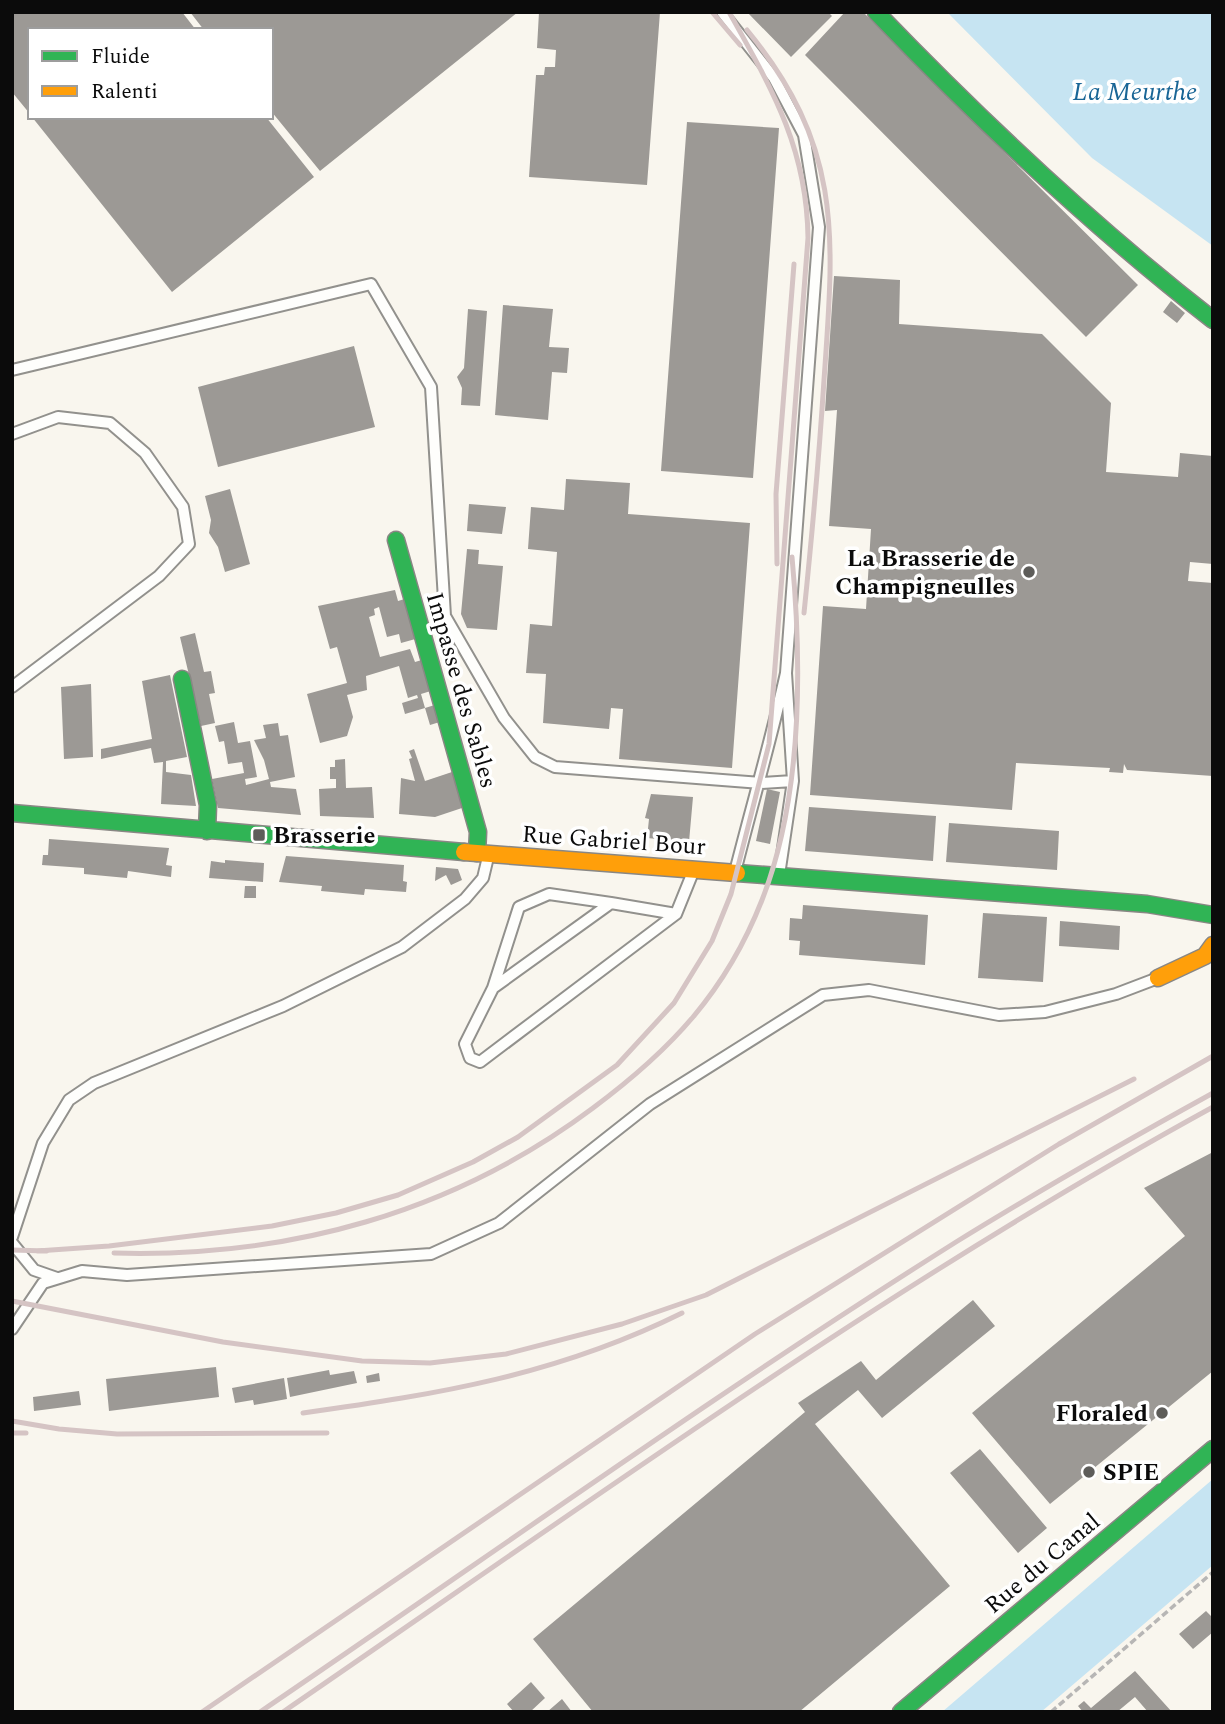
<svg xmlns="http://www.w3.org/2000/svg" width="1225" height="1724" viewBox="0 0 1225 1724" font-family="Spectral,serif">
<rect width="100%" height="100%" fill="#f9f6ee"/>
<path fill="#c6e4f2" d="M947 12H1213V246L1092 158Z
M1213 1479V1565L1041 1712H942Z"/>
<path fill="#9c9995" d="M12 12H182L196 30H30V114L12 92Z
M190 12H518L320 171 271 111V30H204Z
M539 12H660L647 185 529 177 536 75H544L545 67H555L556 50 537 48Z
M747 12H828L832 16 791 57Z
M845 12H863L1138 285 1086 337 805 55Z
M32 117H266L314 177 172 292Z
M687 122 779 128 753 478 661 471Z
M834 276 900 280 899 324 1042 334 1111 403 1106 472 1178 477 1180 453 1213 456V564L1190 562 1188 581 1213 583V776L1127 770 1124 764 1123 773 1109 772 1110 768 1016 763 1012 810 810 795 823 606 866 609 871 529 829 526 837 410 825 411Z
M1171 301 1185 313 1177 323 1163 312Z
M503 305 553 309 549 347 569 348 567 373 552 372 548 420 495 415Z
M468 309 487 311 480 406 461 405 462 388 457 377 464 368Z
M354 346 375 427 218 467 198 387Z
M566 479 630 483 628 514 750 523 732 768 619 759 623 709 611 708 609 729 543 723 546 674 526 673 530 624 552 626 557 552 528 549 531 507 564 510Z
M230 489 250 564 225 572 218 547 209 533 211 520 205 496Z
M469 504 506 507 502 534 467 531Z
M467 549 479 550 478 564 503 566 497 630 467 628 461 614Z
M395 590 398 601 408 598 419 638 401 643 399 634 387 637 379 607 374 609 375 615 369 617 380 657 410 649 415 662 425 659 434 690 421 694 425 708 405 714 402 703 418 698 417 695 408 698 399 666 366 676 367 690 347 695 353 717 347 736 320 743 307 694 347 683 337 647 330 649 318 606Z
M195 633 204 672 211 671 215 693 209 694 215 723 201 726 180 637Z
M170 675 187 757 166 761V772L191 775 196 806 161 804 163 762 154 763 151 748 101 759V749L152 739 142 681Z
M91 684 93 757 64 759 61 687Z
M438 704 443 721 430 725 425 708Z
M234 722 238 743 250 741 257 777 245 779 246 785 269 779 264 760 254 740 266 738 263 725 278 723 280 736 288 735 295 777 270 782 271 787 296 789 301 815 218 808 212 779 244 773 242 762 228 764 224 741 219 742 215 726Z
M414 749 425 781 458 770 468 806 435 817 399 814 401 778 415 781 409 759 412 758 409 751Z
M345 759 346 788 372 787 374 818 320 816 319 789 336 788V779H330V767H335V760Z
M767 789 780 792 770 844 756 841Z
M651 794 693 797 689 842 647 838 649 819 645 818Z
M809 807 936 816 933 861 805 851Z
M949 823 1059 831 1057 870 946 862Z
M49 839 169 848 166 865 172 866 171 877 128 871 127 878 84 874V868L42 865 43 855H48Z
M286 856 404 865 403 881 407 882 406 892 365 889 364 895 321 891 322 886 279 882Z
M225 860 264 863 263 882 209 878 211 861 225 863Z
M436 867 458 869 462 880 451 885 446 875 435 881Z
M245 886H256V898H244Z
M803 905 928 915 925 965 799 955 800 941 789 940 790 918 802 919Z
M983 913 1047 917 1043 982 978 978Z
M1060 921 1120 926 1119 950 1059 946Z
M1213 1152V1371L1050 1504 972 1413 1185 1236 1144 1188Z
M973 1300 995 1326 882 1418 858 1390 815 1424 950 1586 799 1712H593L533 1639 805 1412 798 1403 861 1361 876 1380Z
M216 1367 219 1397 109 1411 106 1379Z
M329 1370 330 1375 354 1371 357 1383 290 1397 287 1378Z
M379 1373 380 1381 367 1383 366 1376Z
M284 1378 287 1399 254 1405 253 1400 235 1403 232 1388Z
M79 1391 81 1405 34 1411 33 1397Z
M980 1449 1047 1528 1018 1553 950 1473Z
M1206 1611 1213 1618V1632L1193 1649 1179 1634Z
M1135 1671 1172 1712H1148L1135 1697 1117 1712H1083L1078 1706 1084 1701 1091 1708Z
M531 1682 545 1698 530 1712H514L507 1704Z
M562 1699 572 1712H547Z"/>
<g fill="none" stroke-linecap="round" stroke-linejoin="round">
<g stroke="#92918d" stroke-width="14">
<path id="lane" d="M722 12 774 78 804 135 819 227 786 673
M12 370 371 284 431 387 445 616 504 718 535 757 555 767 761 783 793 781
M12 434 58 417 110 423 145 453 183 507 189 544 159 576 12 687
M735 872C752 805 771 740 786 673L793 781 779 875
M676 914 611 903 493 988 465 1044 470 1058 480 1062 676 914 693 872
M493 988 519 907 549 894 611 903
M12 1237 43 1143 69 1100 94 1083 283 1006 402 947 465 899 483 878 488 857
M12 1243 34 1270 57 1278
M12 1329 43 1283 82 1271 127 1275 431 1254 499 1223 650 1104 823 995 869 990 999 1015 1045 1012 1116 994 1158 978"/>
</g>
<g stroke="#898784" stroke-width="19">
<path id="fast" d="M876 12C982 122 1092 226 1213 320
M396 540 478 832 477 853
M182 679 208 805 207 831
M12 813 464 852
M737 873 1147 904 1213 915
M901 1712 1213 1449"/>
</g>
<g stroke="#898784" stroke-width="19">
<path id="slow" d="M464 852 737 873
M1158 978 1205 956 1213 945"/>
</g>
<path stroke="#b7b6b5" stroke-width="3.5" stroke-dasharray="7 3.5" stroke-linecap="butt" d="M1051 1712 1213 1572"/>
<use href="#lane" stroke="#fefefc" stroke-width="10"/>
<use href="#fast" stroke="#30b455" stroke-width="16"/>
<use href="#slow" stroke="#ff9f0a" stroke-width="16"/>
<path stroke="#d5c4c4" stroke-width="5" d="M712 12 740 45
M747 30C844 148 834 237 824 380 819 458 812 535 804 613
M777 564 776 494 794 264
M12 1250 47 1251
M37 1251 109 1246 272 1226 336 1213 398 1195 473 1162 518 1137 617 1065 674 1003 712 941 731 894 769 744 808 238C807 148 772 89 729 12
M114 1253C288 1258 453 1213 593 1108 671 1050 726 992 762 900 802 798 802 665 792 557
M12 1301 223 1342 362 1361 430 1363 506 1354 622 1324 706 1295 1134 1079
M303 1413C439 1394 557 1375 682 1313
M12 1421 59 1429 117 1434 327 1433
M12 1433H26
M202 1712 755 1334 1059 1144 1213 1056
M260 1712C491 1555 719 1391 956 1242 1040 1190 1126 1141 1213 1093
M283 1712C588 1503 888 1285 1213 1107"/>
</g>
<g fill="#5e5d5a" stroke="#fff" stroke-width="2.5">
<circle cx="1029" cy="572" r="7"/>
<rect x="252" y="828" width="14" height="14" rx="3.5"/>
<circle cx="1162" cy="1413" r="7"/>
<circle cx="1089" cy="1472" r="7"/>
</g>
<g text-anchor="middle" stroke-width="7" stroke-linejoin="round" paint-order="stroke">
<g font-size="24" font-weight="bold" fill="#0b0b0b" stroke="#fff" text-anchor="end">
<text x="1015" y="566">La Brasserie de<tspan x="1015" dy="28">Champigneulles</tspan></text>
<text x="273" y="843" text-anchor="start">Brasserie</text>
<text x="1148" y="1421">Floraled</text>
<text x="1103" y="1480" text-anchor="start">SPIE</text>
</g>
<g font-size="24" fill="#0b0b0b" stroke="#fff">
<text transform="translate(462 690) rotate(74)" y="8">Impasse des Sables</text>
<text transform="translate(614 840) rotate(4)" y="8">Rue Gabriel Bour</text>
<text transform="translate(1042 1563) rotate(-40)" y="8">Rue du Canal</text>
</g>
<g font-size="26" font-style="italic" fill="#1a6696" stroke="#fff">
<text x="1135" y="100">La Meurthe</text>
</g>
</g>
<rect width="1225" height="1724" fill="none" stroke="#0b0b0b" stroke-width="28"/>
<rect x="28" y="28" width="245" height="91" fill="#ffffff" stroke="#9d9d9d" stroke-width="2"/>
<rect x="42" y="51" width="35" height="10" fill="#30b455" stroke="#9d9d9d" stroke-width="2"/>
<text x="91" y="63" font-size="21" fill="#0b0b0b">Fluide</text>
<rect x="42" y="86" width="35" height="10" fill="#ff9f0a" stroke="#9d9d9d" stroke-width="2"/>
<text x="91" y="98" font-size="21" fill="#0b0b0b">Ralenti</text>
</svg>
